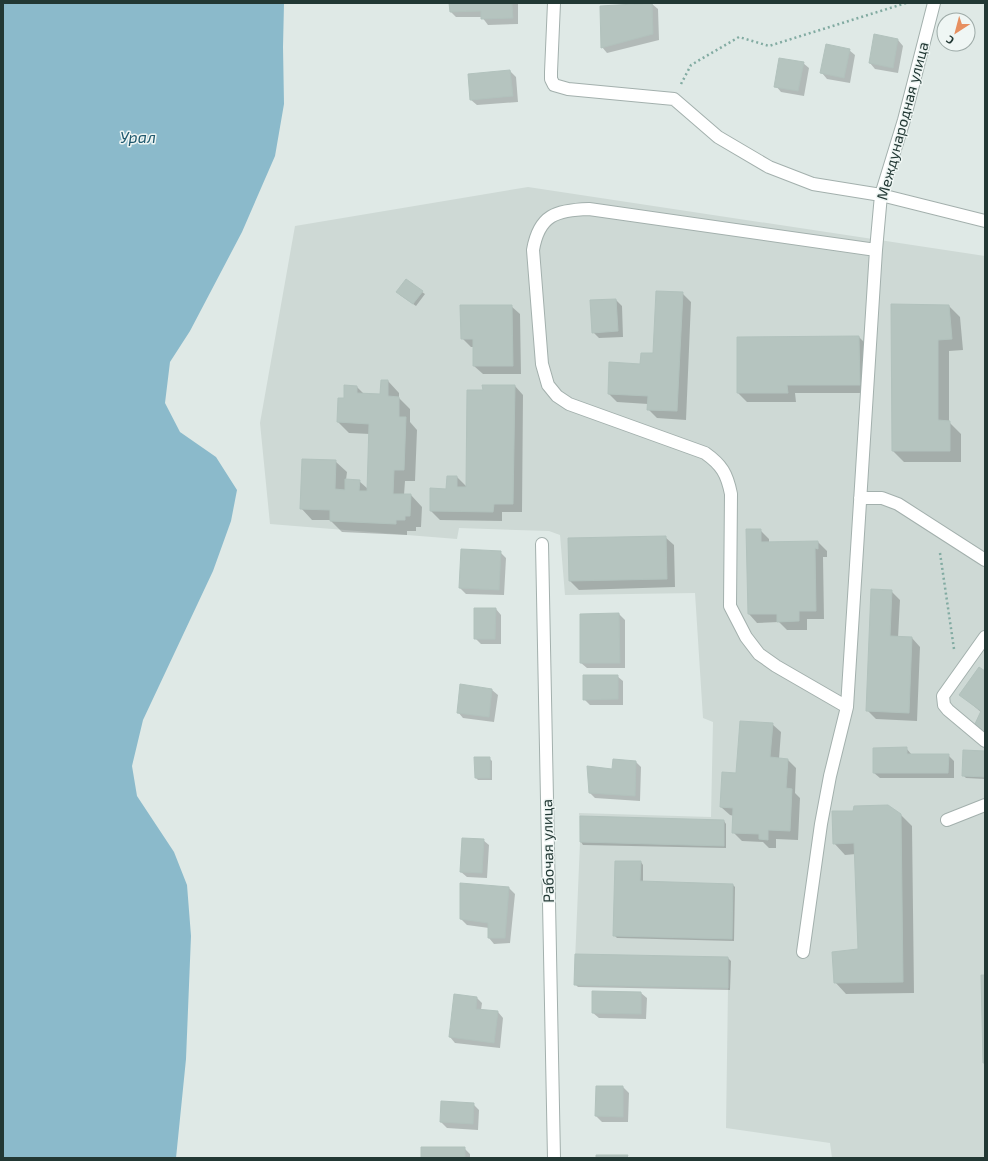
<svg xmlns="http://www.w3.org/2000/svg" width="988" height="1161" viewBox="0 0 988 1161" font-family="'Exo 2',sans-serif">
<rect width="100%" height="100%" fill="#dfe9e6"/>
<path fill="#ced9d5" d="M528 187 985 256V1158H832L830 1143 726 1128 728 988 574 985 580 842 579 813 711 817 713 722 703 718 695 593 565 595 560 535 549 531 459 528 457 539 270 524 260 423 295 226Z"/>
<path fill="#8bbacb" d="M3 3H284L283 47 284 104 275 156 242 232 190 331 170 362 165 403 180 432 216 457 237 490 231 521 213 571 143 720 132 766 137 796 174 852 187 885 191 936 186 1059 176 1158H3Z"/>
<path fill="#0003" d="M450 3H518V24L488 25 482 17H456L451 12Z
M652 4 658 9 659 40 607 53 602 47Z
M898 40 903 46 898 73 875 69 870 63Z
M849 50 855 55 850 83 827 79 822 73Z
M803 63 809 68 804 96 781 92 776 86Z
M510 71 516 77 518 102 477 105 471 100Z
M422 292 425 294 416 306 400 295Z
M682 293 691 302 686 420 657 418 648 409V404L617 402 609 394 654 354Z
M616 300 622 306 623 337 599 338 593 332Z
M511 306 520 314 521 374H483L474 366V347H471L462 338Z
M949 306 960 317 963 350 949 351V422L961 434V462H904L893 451Z
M859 337 868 346V393H795L796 402H747L738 393V338Z
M388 381 399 393V398L410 409V422L417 430 415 481H405L404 495H411L422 507 421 527H416V531H407V535L342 532 330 520H312L301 508 335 461 347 472 346 480 359 481 368 489 370 434 349 433 338 422 345 400 357 387 364 394 381 395Z
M515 386 523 395 522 512H502V521L440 520 431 511 457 477 467 487 484 391Z
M760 530 769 539V543L818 542 827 551V557H823L824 619H807V630H787L779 622 757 623 749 614Z
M665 537 674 545 675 587 579 590 570 581 569 539Z
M500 552 506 558 504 595 466 594 460 588Z
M891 591 900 600 898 638H912L920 647 917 721 876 719 867 710Z
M496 609 501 615V644H481L475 638Z
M619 614 625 620V668H587L581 663Z
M985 672V736L982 713 961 695Z
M617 676 623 681V705H590L584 699Z
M492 690 498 695 494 722 463 718 458 712Z
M772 724 781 732 779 759H787L796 768 795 793 800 798 798 840 776 839V848H769L763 842 742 841 733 832 734 816 730 815 721 807 737 774Z
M906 748 912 755H948L954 761V778H880L874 773Z
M985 752V779L966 778 963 775Z
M489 758 492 761V780H478L476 778Z
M636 762 641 767 640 801 595 798 590 793 613 770Z
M900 814 912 826 914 993 846 994 835 982 859 950 856 854 845 855 834 843Z
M724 821 726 824V848L583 845 581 842Z
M483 840 489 845 487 878 467 877 461 872Z
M641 862 643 865V882L733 885 735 887 734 941 617 938 614 935Z
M509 888 515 894 510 943 494 944 489 938V928L467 925 461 919Z
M728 958 731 961 730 990 578 987 575 984Z
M641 993 647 998 646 1019 599 1018 593 1013Z
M477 998 482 1003 481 1010 498 1012 503 1018 500 1048 455 1043 450 1037Z
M597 1087H623L629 1093 628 1122H602L596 1116Z
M473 1104 479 1110 478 1130 447 1128 441 1122Z
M464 1148 470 1154V1158H422Z"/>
<path fill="#b5c4bf" stroke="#b2c2bd" d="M449 3H512L513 18 481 19V11L450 12Z
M652 3 653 34 601 48 600 6Z
M874 34 898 39 893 68 869 63Z
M826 44 850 49 844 78 820 73Z
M779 58 804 62 798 91 774 87Z
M510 70 513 96 470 100 468 74Z
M406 279 423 291 413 304 396 292Z
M656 291 683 292 677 411 647 410 648 396 608 394 609 362 640 364 641 353H653Z
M616 299 618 331 592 333 590 300Z
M891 304 949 305 952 339 938 340V420L950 421V451H892Z
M460 305H512L513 366H473V339H461Z
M859 336 860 385H787L788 393H737V337Z
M381 380H388V396L399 397V417H406L404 470H394L393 494H411L410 516H405V520H396V524L330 521V510L300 509 302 459 336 460 335 489 345 490V479L360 480 359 491H367L369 424 337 422 338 398H344V385L357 386V393L380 394Z
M482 385H515L513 504H494L493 512 430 511V488L446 489 447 476H457V487H466L467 390H483Z
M746 529H761V542L818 541V549L815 548 816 611H799V621L777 622V614H748Z
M666 536 667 579 569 581 568 538Z
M461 549 501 551 499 590 459 588Z
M871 589 892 590 890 636 912 637 909 713 866 711Z
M474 608H496L495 639H474Z
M619 613 620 663H580V614Z
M979 667 985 671V734L974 726 981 711 959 695Z
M583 675H618V699L583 700Z
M460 684 492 689 489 717 457 713Z
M740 721 773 723 770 757 788 759 786 788 792 789 790 831 768 830V840L759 839V834L732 833 733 808 720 807 722 772 736 773Z
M907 747V754H949L948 773H873V748Z
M963 750 985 751V777L962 776Z
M474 757H490V778H475Z
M613 759 636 761 635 796 589 793 587 766 612 769Z
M888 805 901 814 903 982 834 983 832 952 858 949 854 843 833 844 832 811H853L854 806Z
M580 816 724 820V846L580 842Z
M462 838 484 839 482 873 460 872Z
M615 861H641L640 881 733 884 732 939 613 936Z
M460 883 509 887 505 938H488V923L460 919Z
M575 954 728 957V988L574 985Z
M981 975H985V1063H983Z
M592 991 641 992V1014L592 1013Z
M454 994 477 997 476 1009 498 1011 494 1043 449 1037Z
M596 1086H623V1117L595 1116Z
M441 1101 474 1103 473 1124 440 1122Z
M421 1147H465V1158H421Z
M596 1155H628L627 1158H596Z"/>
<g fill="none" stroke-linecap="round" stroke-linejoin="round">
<g stroke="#a3b0ad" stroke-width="14">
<path id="minor" d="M554 3 551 72V79L554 85 568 89 674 99 718 137 769 167 813 184 881 195 985 221
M860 498H882L898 504 985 560
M542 544 554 1158
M985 637 943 696 944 705 948 710 985 741
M847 707 776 666 759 654 746 637 730 606 731 494C727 474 722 465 705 453L569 404 557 396 548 385 542 364 533 250C539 215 556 210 589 209L876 250
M947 820 985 805
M803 952 821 824 830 776 847 707 876 250 881 195 904 120 934 3"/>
</g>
<path stroke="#82aba2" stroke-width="2.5" stroke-dasharray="2 3" stroke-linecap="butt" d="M681 84 691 65 739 37 769 46 906 3
M940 553 954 649"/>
<use href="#minor" stroke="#fff" stroke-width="12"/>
</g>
<g text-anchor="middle" stroke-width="3" stroke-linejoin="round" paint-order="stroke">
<g font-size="15" fill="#223834" stroke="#eff6f4">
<text transform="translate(903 121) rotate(-75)" y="5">Международная улица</text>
<text transform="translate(548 851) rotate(-91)" y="5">Рабочая улица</text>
</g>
<g font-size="16" font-style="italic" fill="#215a6f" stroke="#eff6f4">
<text x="138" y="143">Урал</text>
</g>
</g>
<rect width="988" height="1161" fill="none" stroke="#223834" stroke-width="8"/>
<g transform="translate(956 32) rotate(216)"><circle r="19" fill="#eff6f4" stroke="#9daaa7"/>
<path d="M0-3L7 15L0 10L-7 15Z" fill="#e78f60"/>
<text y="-6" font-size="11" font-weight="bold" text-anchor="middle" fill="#223834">С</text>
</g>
</svg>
